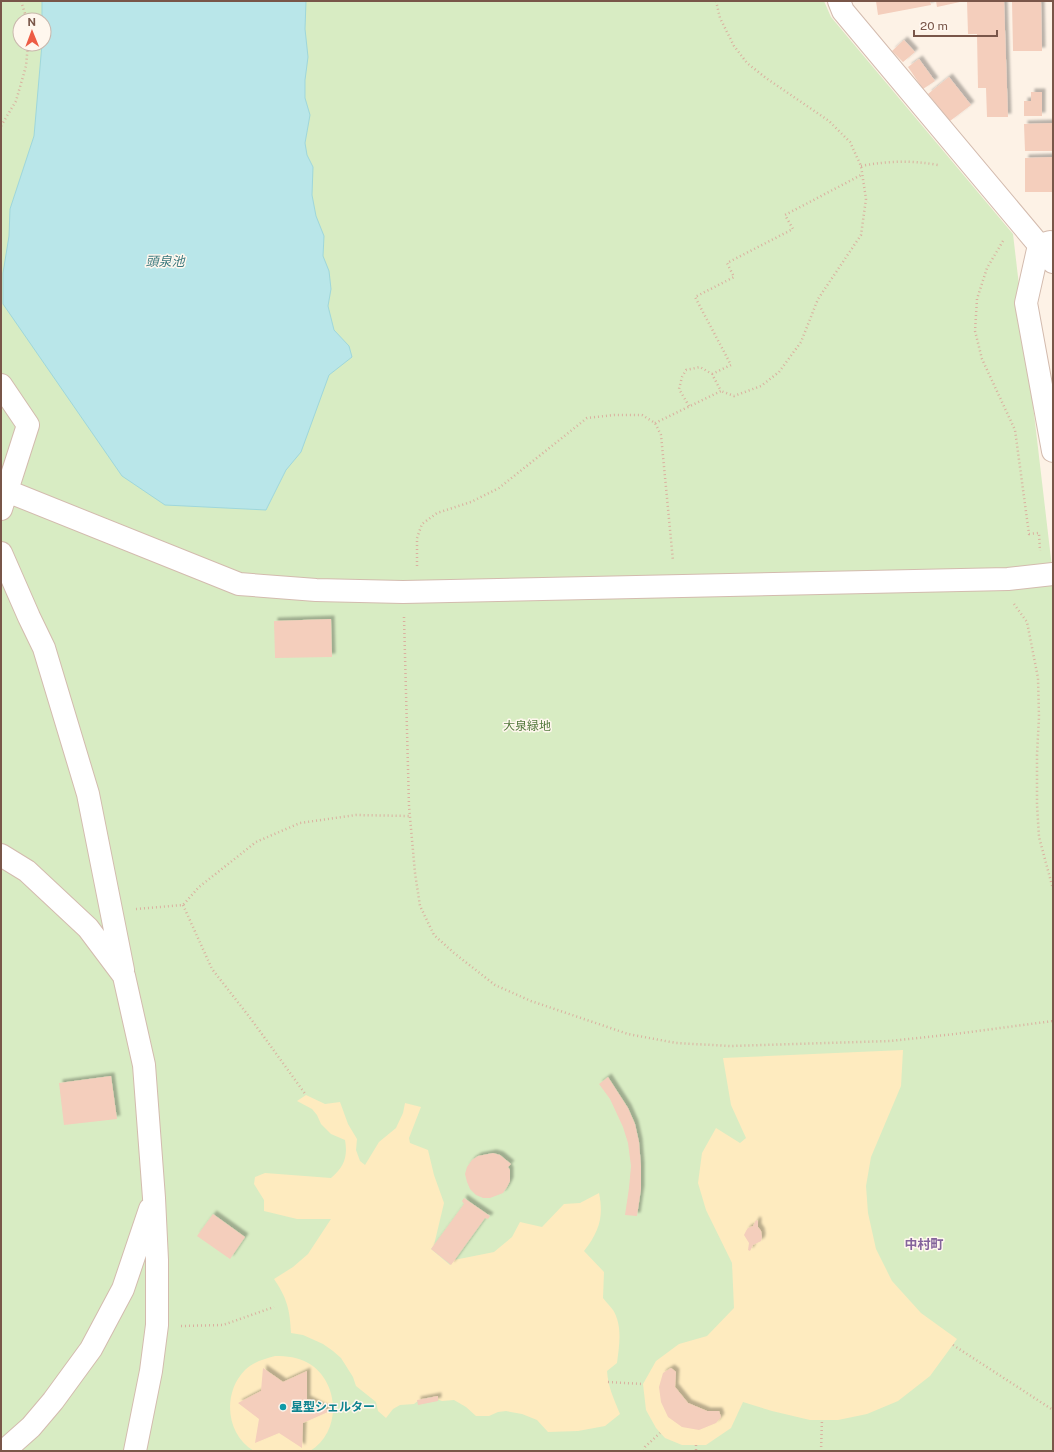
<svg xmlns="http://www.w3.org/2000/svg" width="1054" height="1452" viewBox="0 0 1054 1452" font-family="'Public Sans','Noto Sans JP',sans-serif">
<defs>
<filter id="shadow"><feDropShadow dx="3.5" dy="-3.5" stdDeviation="1" flood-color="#0004"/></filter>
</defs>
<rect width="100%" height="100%" fill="#fdf2e6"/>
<path fill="#d8ecc3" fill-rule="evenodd" d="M1 1H824L831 17 1013 234 1053 576V1451H1ZM20 20H44V44H20Z"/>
<path fill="#feebbf" d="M903 1050 901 1086 871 1157 866 1186 868 1213 876 1249 892 1281 921 1313 957 1339 930 1376 898 1401 867 1414 838 1420H810L772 1411 743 1402 731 1428 706 1445H682L665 1438 656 1428 646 1410 643 1384 656 1361 679 1344 707 1336 734 1308 732 1263 706 1210 698 1183 702 1153 716 1128 740 1143 746 1138 731 1105 723 1058Z
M306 1095 325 1104 340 1102 348 1124 357 1139 356 1150 360 1161 365 1165 379 1142 396 1128 403 1113 405 1103 421 1107 409 1138 410 1143 428 1150 434 1175 444 1203 434 1245 431 1249 450 1265 454 1260 494 1252 512 1237 520 1222 542 1227 564 1204 580 1203 599 1193C604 1217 599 1232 584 1251L604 1272 603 1298C606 1302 610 1306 613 1310 623 1326 619 1346 617 1363L607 1371C608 1387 614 1399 620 1414L605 1426 578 1431 548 1432 537 1420 522 1414 506 1411 498 1412 489 1416H476L466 1407 454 1400 442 1401 431 1397 419 1400 414 1404 400 1405 393 1409 386 1418 378 1411 376 1402 356 1386 353 1377 341 1358 333 1351 323 1344 303 1335 291 1333C290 1310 287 1298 274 1279L293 1267 308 1254 331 1219H297L264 1211V1200L254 1184 255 1177 265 1173 331 1178C344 1167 348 1157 345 1140L331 1134 321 1124 317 1115 312 1109 297 1101Z
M275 1356C287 1356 298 1357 308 1363 340 1381 342 1432 310 1451H254C226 1435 222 1393 245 1370 253 1362 264 1359 275 1356Z"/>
<path fill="#b9e6e9" stroke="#9fd7db" d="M42 1H306L305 29 308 57 305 80V98L310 115 305 143 307 155 313 167 312 195 316 216 324 236 323 256 329 271 331 289 328 306 334 330 349 346 352 357 329 375 301 452 286 470 266 510 165 505 122 476 3 304V273L9 236 10 209 34 136 42 44H44V20H42Z"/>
<path fill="#f4cebc" filter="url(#shadow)" d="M876 1H930L931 5 878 15Z
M936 1H960V2L937 7Z
M967 1H1004L1008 117H987L986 88H978L977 34H968Z
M1012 1H1041L1042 51H1013Z
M904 40 915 52 903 62 892 51Z
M919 59 935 81 923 89 908 67Z
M949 77 971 105 950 121 928 94Z
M1031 92H1042V116H1024V101H1031Z
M1053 123V151H1025L1024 124Z
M1053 157V192H1025V158Z
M331 619 332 657 275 658 274 621Z
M111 1076 117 1119 64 1125 59 1083Z
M608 1077 628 1108 635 1124 639 1142 641 1166V1189L637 1216 625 1215 629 1188 631 1166 628 1143 623 1127 610 1099 599 1084Z
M493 1153 500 1155 511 1164 508 1167 510 1170V1181L507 1187 503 1193 490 1198H483L476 1195 470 1189 467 1182 465 1174 467 1167 472 1160 478 1156Z
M464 1198 490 1216 488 1219 485 1218 451 1265 431 1249 464 1204 462 1201Z
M213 1214 245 1237 230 1259 197 1236Z
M756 1220 758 1221V1227L761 1231 762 1237 761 1241 753 1245 750 1251 748 1250 749 1243 744 1235 746 1231 748 1228 753 1226Z
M263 1368 283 1382 307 1371V1399L330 1411 303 1423 302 1448 279 1433 255 1443 259 1419 238 1403 261 1391Z
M671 1368 676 1372 675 1387 688 1403 707 1411H719L721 1417 716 1423 699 1430 682 1427 668 1417 661 1402 659 1387 663 1373Z
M438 1396V1401L418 1405 417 1400Z"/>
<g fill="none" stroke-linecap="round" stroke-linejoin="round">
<g stroke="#d3bbae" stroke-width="24">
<path id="street" d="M839 1 843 11 1039 245 1026 303 1053 451
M1050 242 1039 245 1053 262
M1 385 28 425 1 509
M7 491 239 584 316 590 403 592 1008 579 1053 574
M1 553 29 617 44 648 88 794 123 970
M1 855 27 871 88 928 124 976 144 1065 154 1198 157 1260V1325L151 1371 135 1451
M4 1451 31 1427 53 1401 91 1349 123 1289 150 1209"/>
</g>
<path stroke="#dab09f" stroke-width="2.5" stroke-dasharray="1 3" stroke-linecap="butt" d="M21 1 27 20
M716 1 720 18 734 46 747 63 766 78 829 121 850 142 861 166 866 199 861 235 818 299 801 342 779 372 761 386 734 396 721 391
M1 126 16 101 26 66 28 44
M861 166C888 161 910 160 938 165
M1003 241 987 268 977 299 975 331 982 359 1015 430 1029 534 1039 533 1040 551
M712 374 731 365 695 297 734 277 727 263 793 229 785 215 863 174
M655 423 721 391 712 374 700 367 686 370 682 377 679 389 689 406
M417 566V538L422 524 437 513 471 502 499 488 587 418 614 415H642L655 423 661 435 673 561
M1014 604 1027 622 1038 678 1039 717 1037 755V805L1039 837 1053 889
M404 617 409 806 415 873 420 906 434 935 454 953 495 985 531 1001 628 1034 676 1043 730 1046 890 1041 955 1034 1053 1021
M183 905 212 969 251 1019 306 1095
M136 909 183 905 199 887 256 842 300 823 356 815 410 816
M181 1326 223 1325 274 1307
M953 1345 1053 1410
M608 1382 643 1384
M696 1445V1451
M644 1451 645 1447 660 1433
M821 1451 822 1419"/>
<use href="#street" stroke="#fff" stroke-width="22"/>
</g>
<circle fill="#0f9aa8" stroke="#fff7ee" stroke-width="1.5" cx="283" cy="1407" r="4"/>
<g text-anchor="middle" stroke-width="3" stroke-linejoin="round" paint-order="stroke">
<g font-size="12" fill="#54793d" stroke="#fff7ee">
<text x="527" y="730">大泉緑地</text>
</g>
<g font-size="12" font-weight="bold" fill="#0d838f" stroke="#fff7ee" text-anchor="start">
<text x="291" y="1411">星型シェルター</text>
</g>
<g font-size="13" font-style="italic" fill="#3b797e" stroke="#fff7ee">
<text x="165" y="266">頭泉池</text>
</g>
<g font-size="13" font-weight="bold" fill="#84649c" stroke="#fff7ee">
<text x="924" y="1249">中村町</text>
</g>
</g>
<rect width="1054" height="1452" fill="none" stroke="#795649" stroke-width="4"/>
<g transform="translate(32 32) rotate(359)"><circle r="19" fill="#fff7ee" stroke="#c9b7ac"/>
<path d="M0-3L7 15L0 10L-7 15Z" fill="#ed5c45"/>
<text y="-6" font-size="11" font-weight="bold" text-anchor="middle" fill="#795649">N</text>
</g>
<path d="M914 30v6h83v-6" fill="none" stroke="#795649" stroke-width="2"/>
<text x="920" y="30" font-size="12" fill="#795649" stroke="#fff7ee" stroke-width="3" paint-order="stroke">20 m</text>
</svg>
